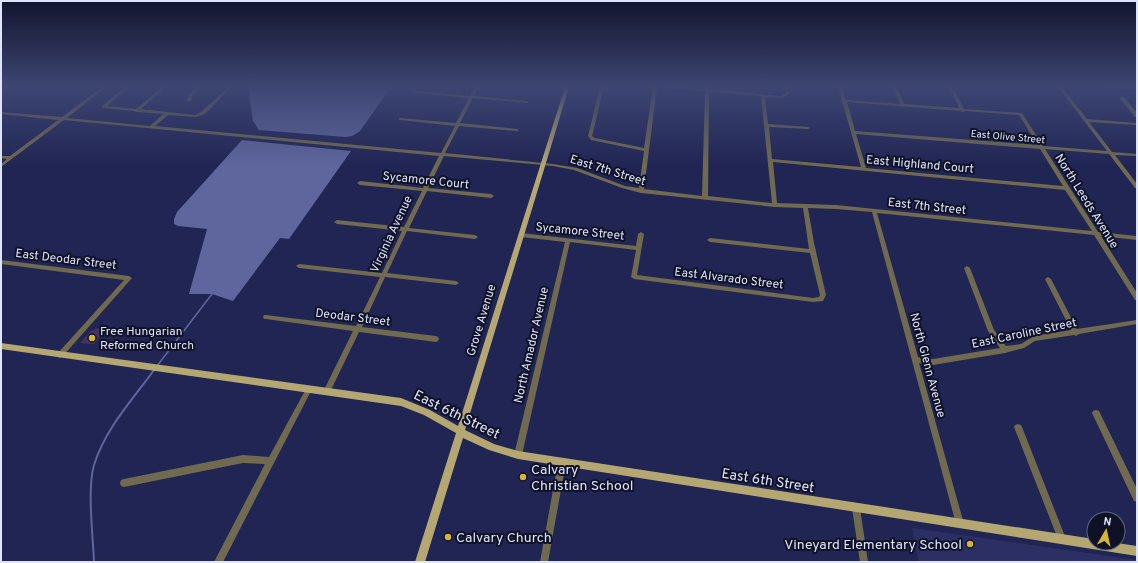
<svg xmlns="http://www.w3.org/2000/svg" width="1138" height="563" viewBox="0 0 1138 563" font-family="Overpass,sans-serif">
<rect width="100%" height="100%" fill="#212554"/>
<path fill="#2b2f63" d="M912 528 1137 560V562H919Z"/>
<path fill="#5e669d" d="M248 87H391L360 131 352 136 345 137 259 130 253 121Z
M242 140 351 151 289 239 280 238 233 301 212 294H189L207 229 178 226 174 224V219L177 212Z"/>
<g fill="none" stroke-linecap="round" stroke-linejoin="round">
<path stroke="#5e669d" stroke-width="1.5" d="M157 366 212 294"/>
<path stroke="#5e669d" stroke-width="2" d="M94 562C93 536 87 489 94 465 105 429 133 399 154 370"/>
</g>
<path fill="#433465" d="M101 327 105 330 94 344 80 343 91 331Z"/>
<g fill="none" stroke-linecap="round" stroke-linejoin="round">
<path fill="#706a50" fill-rule="evenodd" d="M102 87H106L67 118 150 126 163 114 138 112H136L134 111 103 108 101 107 125 87H129L107 106 136 109 162 87H166L141 109 195 115 201 112 228 87H232L205 114 196 117 168 115 155 126 441 153 455 126 400 120 398 119 400 118 456 123 469 98 416 93 414 92 416 91 470 96 475 87H479L474 96 527 101 529 102 527 103 473 98 460 123 517 129 519 130 517 131 459 126 445 153 553 164 577 168 625 186 639 188 644 151 591 140 588 136 600 87H604L592 136 595 138 644 148 653 87H657L644 189 702 196 705 91 669 88 667 87 705 89 706 87H708L709 89 781 96 786 93 784 87H788L790 94 782 98 765 97 768 124 808 127 810 128 808 129 769 127 772 159 861 167 838 87H842L846 100 900 104 893 87H897L904 104 959 108 949 87H953L964 109 1022 113 1043 146 1107 151 1058 87H1062L1087 119 1137 123V125L1089 122 1112 152 1137 154V156L1115 155 1137 184V189L1135 188 1109 154 1045 149 1098 232 1137 236V240L1101 236 1137 293V300H1135L1094 235 877 213 918 357 933 359 1000 348 988 331 964 268 967 266 970 268 994 330 1006 346 1021 344 1034 336 1071 330 1045 279 1048 277 1051 279 1077 329 1137 320V324L1079 334 1076 336 1074 335 1035 341 1024 348 1005 353 933 365 919 363 964 524 963 527 960 528 957 527 956 524 872 212 836 209 808 208 814 243 826 295 823 301 813 302 634 279 631 277 636 250 570 242 522 455 521 457 518 458 515 457 514 455 565 242 521 237 519 236 518 235 519 234 521 233 636 246 638 234 641 232 644 234 637 275 813 298 819 297 820 295 810 253 710 242 707 240 710 238 809 249 803 208 775 207 641 193 622 188 574 170 553 166 444 156 428 188 491 194 494 196 491 198 427 191 409 228 475 235 478 237 475 239 407 231 387 273 456 281 459 283 456 285 385 277 362 327 436 336 438 337 439 339 438 341 436 342 359 332 329 394 327 395 325 394 323 392 353 331 266 319H264L263 317 264 315H266L356 326 380 277 299 268 296 266 299 264 382 273 402 231 337 224 334 222 337 220 404 227 422 191 360 185 357 183 360 181 423 188 439 156 64 120 1 167V164L7 159 1 158V156H10L58 120 1 114V112L62 117ZM709 92 761 96 772 203 708 196ZM847 102 961 111 963 112 965 111 1019 115 1038 145 855 131ZM856 134 1040 149 1063 186 866 168ZM773 162 1065 190 1092 231 836 205 777 203Z
M197 87H201L193 95 191 101H187V100L189 94Z
M1107 87 1137 88V90L1109 88Z
M1120 97H1124L1137 113V117H1135L1120 99Z
M1 260 129 276 132 278 62 357 60 358 58 357 57 355 58 353 124 280 1 264Z
M309 386 311 387 312 389 311 391 223 562H214L265 464 243 463 124 487 121 486 120 483 121 480 124 479 243 455 269 457 307 387Z
M1096 410 1099 411 1137 489V502L1134 501 1092 413 1093 411Z
M1018 424 1021 425 1022 427 1066 539 1065 542 1062 543 1059 542 1058 539 1014 427 1015 425Z
M562 458 565 459 566 462 548 562H540L558 462 559 459Z
M856 504 859 505 860 508 868 562H860L852 508 853 505Z"/>
<path fill="#b4a771" fill-rule="evenodd" d="M565 87H569L465 430 494 444 518 451 1094 539V543H1117L1137 546V556L518 459 489 450 463 438 425 562H415L456 433 424 415 401 406 1 349V343L401 398 430 410 458 426Z"/>
</g>
<linearGradient id="sky" x2="0" y2="1"><stop stop-color="#12142e"/><stop offset="0.52" stop-color="#3d4672"/><stop offset="1" stop-color="#3d4672" stop-opacity="0"/></linearGradient>
<rect width="1138" height="166" fill="url(#sky)"/>
<g fill="#d3b635" stroke="#0f1226" stroke-width="1.5">
<circle cx="92" cy="338" r="4"/>
<circle cx="523" cy="477" r="4"/>
<circle cx="448" cy="537" r="4"/>
<circle cx="970" cy="544" r="4"/>
</g>
<g text-anchor="middle" stroke-width="4" stroke-linejoin="round" paint-order="stroke">
<g font-size="10" fill="#dfe4fd" stroke="#0f1226">
<text transform="translate(1008 136) rotate(5)" y="4">East Olive Street</text>
</g>
<g font-size="12" fill="#dfe4fd" stroke="#0f1226">
<text transform="translate(920 164) rotate(5)" y="4">East Highland Court</text>
<text transform="translate(608 170) rotate(17)" y="4">East 7th Street</text>
<text transform="translate(426 180) rotate(6)" y="4">Sycamore Court</text>
<text transform="translate(1087 201) rotate(58)" y="4">North Leeds Avenue</text>
<text transform="translate(927 206) rotate(6)" y="4">East 7th Street</text>
<text transform="translate(580 231) rotate(6)" y="4">Sycamore Street</text>
<text transform="translate(391 234) rotate(-65)" y="4">Virginia Avenue</text>
<text transform="translate(66 259) rotate(7)" y="4">East Deodar Street</text>
<text transform="translate(729 278) rotate(7)" y="4">East Alvarado Street</text>
<text transform="translate(353 317) rotate(7)" y="4">Deodar Street</text>
<text transform="translate(481 320) rotate(-73)" y="4">Grove Avenue</text>
<text transform="translate(1024 333) rotate(-12)" y="4">East Caroline Street</text>
<text transform="translate(531 345) rotate(-77)" y="4">North Amador Avenue</text>
<text transform="translate(928 365) rotate(75)" y="4">North Glenn Avenue</text>
</g>
<g font-size="12" fill="#dfe4fd" stroke="#0f1226" text-anchor="start">
<text x="100" y="335">Free Hungarian<tspan x="100" dy="14">Reformed Church</tspan></text>
</g>
<g font-size="14" fill="#dfe4fd" stroke="#0f1226">
<text transform="translate(457 414) rotate(26)" y="5">East 6th Street</text>
<text transform="translate(768 480) rotate(9)" y="5">East 6th Street</text>
</g>
<g font-size="14" fill="#dfe4fd" stroke="#0f1226" text-anchor="start">
<text x="531" y="474">Calvary<tspan x="531" dy="16">Christian School</tspan></text>
<text x="456" y="542">Calvary Church</text>
<text x="962" y="549" text-anchor="end">Vineyard Elementary School</text>
</g>
</g>
<rect width="1138" height="563" fill="none" stroke="#dfe4fd" stroke-width="4"/>
<g transform="translate(1106 531) rotate(9)"><circle r="19" fill="#0f1226" stroke="#62667c"/>
<path d="M0-3L7 15L0 10L-7 15Z" fill="#d3b635"/>
<text y="-6" font-size="11" font-weight="bold" text-anchor="middle" fill="#dfe4fd">N</text>
</g>
</svg>
